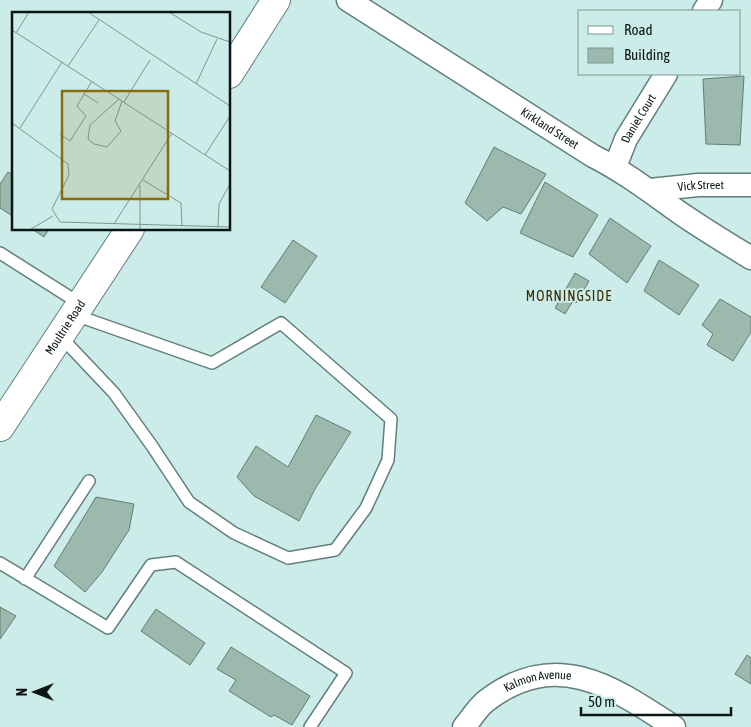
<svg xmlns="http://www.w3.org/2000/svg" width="751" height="727" viewBox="0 0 751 727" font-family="'Asap Condensed',sans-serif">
<rect width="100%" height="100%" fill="#ccece9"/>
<path fill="#9db8ad" stroke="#637d73" d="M744 76 740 145 706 144 703 79Z
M494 147 546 174 521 214 503 207 487 221 465 203Z
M8 172 14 176V217L0 208V184Z
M545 182 598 215 573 257 520 233Z
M610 218 651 246 627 283 589 254Z
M32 229H49L44 237Z
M293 240 317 256 285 303 261 287Z
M659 260 699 285 679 315 644 291Z
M575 273 589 281 576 303 573 301 565 314 555 308Z
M720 299 751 317V332L733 361 707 345 713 334 702 325Z
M316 415 351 432 315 489 299 521 254 496 237 477 256 446 288 467Z
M96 497 134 504 129 530 102 572 85 592 54 566Z
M0 607 16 616 0 639Z
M156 609 205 643 190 665 141 631Z
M231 647 310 696 292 725 274 715 271 717 229 691 236 680 217 669Z
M747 655 751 658V684L735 674Z"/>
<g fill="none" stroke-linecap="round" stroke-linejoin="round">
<g stroke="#627f7d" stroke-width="14">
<path id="lane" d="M0 253 79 303
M60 336 114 393 152 446 189 502 234 533 288 558 335 550 366 508 388 460 391 419 281 323 212 363 75 315
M0 563 108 628 151 565 176 562 346 673 310 727
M25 579 89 481"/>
</g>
<g stroke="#627f7d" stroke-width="25">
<g id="street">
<path id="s1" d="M348 0 593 156C625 172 653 194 683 215 705 230 728 244 751 258"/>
<path d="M704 11 711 0"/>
<path id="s2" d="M615 167 626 139 666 74"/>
<path id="s3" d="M650 190 698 185H751"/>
<path id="s4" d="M464 727C471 719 478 707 486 701 556 647 613 687 674 727"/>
</g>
</g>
<g stroke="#627f7d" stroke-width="30">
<g id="secondary">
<path d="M229 74 276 0"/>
<path id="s5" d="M0 427 130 229"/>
</g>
</g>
<use href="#lane" stroke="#fff" stroke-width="11"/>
<use href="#street" stroke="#fff" stroke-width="22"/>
<use href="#secondary" stroke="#fff" stroke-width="28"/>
</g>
<g text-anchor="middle" stroke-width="4" stroke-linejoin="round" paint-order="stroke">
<g font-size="12" fill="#0a1615" stroke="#ccece9">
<text dy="4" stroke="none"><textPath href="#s2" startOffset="54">Daniel Court</textPath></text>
<text dy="4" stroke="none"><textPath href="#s1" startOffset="239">Kirkland Street</textPath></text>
<text dy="4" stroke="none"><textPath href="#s3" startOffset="51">Vick Street</textPath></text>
<text dy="4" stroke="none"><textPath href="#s5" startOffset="119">Moultrie Road</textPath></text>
<text dy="4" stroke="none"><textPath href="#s4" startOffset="91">Kalmon Avenue</textPath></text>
</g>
<g font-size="14" letter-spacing="1" fill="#3a2c01" stroke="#ccece9">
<text x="569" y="301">MORNINGSIDE</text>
</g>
</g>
<g transform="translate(12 12)">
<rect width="218" height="218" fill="#ccece9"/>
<path fill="none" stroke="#7e9694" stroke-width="1" d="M76 0 218 94M157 0 189 20 218 30M0 18 218 159M4 21 17 0M56 54 87 8M184 72 205 27M72 82 86 91M107 87 78 113 76 127 82 132 95 135 109 119 103 109 110 89M112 90 138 48M0 111 56 152 57 163 40 197 48 210 218 215M8 116 50 50M48 122 58 129 74 104 65 94 80 69M193 143 218 104M131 168 169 191 170 214M128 173V217M102 212 160 121M206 215 207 192 218 172M19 217 41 204"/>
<path fill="#896c0c" fill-opacity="0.15" stroke="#896c0c" stroke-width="2.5" d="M50 79H156V187H50Z"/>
<rect width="218" height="218" fill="none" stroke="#0a1615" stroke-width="2.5"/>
</g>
<rect x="578" y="10" width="162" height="65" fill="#ccece9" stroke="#7e9694"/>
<rect x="588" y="26" width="25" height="8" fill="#ffffff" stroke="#7e9694"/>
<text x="624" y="35" font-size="15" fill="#0a1615">Road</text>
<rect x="588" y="48" width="25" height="15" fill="#9db8ad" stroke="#7e9694"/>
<text x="624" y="60" font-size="15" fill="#0a1615">Building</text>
<g transform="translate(35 692) rotate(270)" stroke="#ccece9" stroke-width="4" paint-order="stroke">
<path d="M0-4L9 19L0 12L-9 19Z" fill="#0a1615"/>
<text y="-8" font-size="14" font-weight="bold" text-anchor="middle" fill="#0a1615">N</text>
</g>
<path d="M581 707v8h150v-8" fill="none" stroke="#0a1615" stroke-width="2.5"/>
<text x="588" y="707" font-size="15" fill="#0a1615" stroke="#ccece9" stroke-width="4" paint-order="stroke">50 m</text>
</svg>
